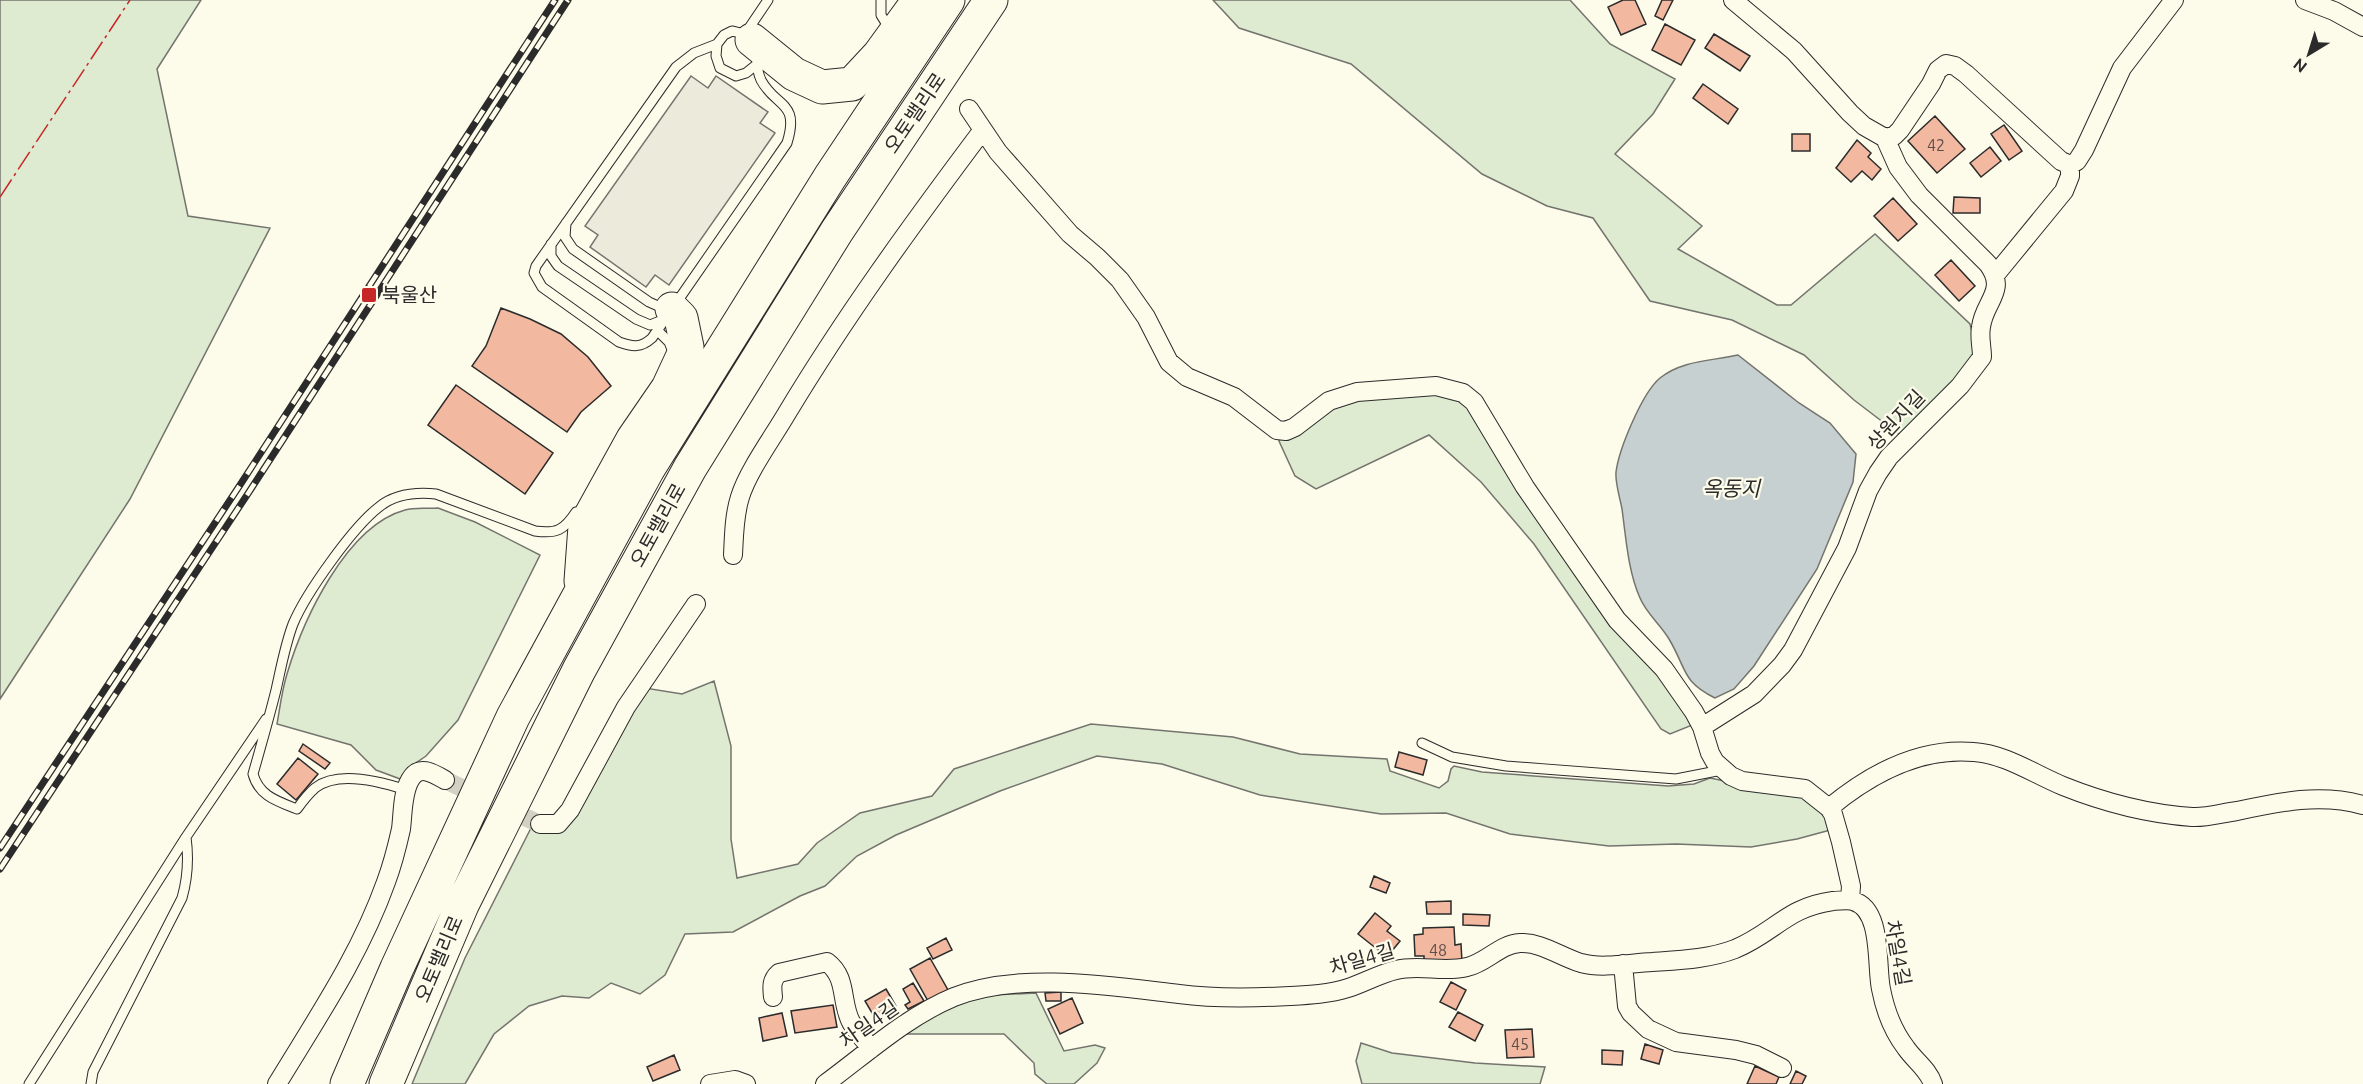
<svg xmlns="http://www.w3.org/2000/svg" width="2363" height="1084" viewBox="0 0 2363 1084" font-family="Ubuntu,'Noto Sans KR',sans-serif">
<rect width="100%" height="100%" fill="#fdfbea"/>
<path fill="#deebd1" stroke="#74746e" stroke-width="1.5" d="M0 0H201L157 69 188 216 270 228 130 499 0 699Z
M1213 0H1570L1610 44 1675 79 1653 114 1615 154 1702 226 1678 249 1777 305H1791L1875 234 1970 324C1974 340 1978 350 1969 365L1900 435 1854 400 1804 355 1732 320 1650 301 1593 218 1547 206 1482 174 1351 64 1239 28Z
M1396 392 1460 397 1640 650 1694 721 1690 726 1670 734 1661 729 1534 544 1481 482 1429 435 1316 489 1295 476 1279 441C1303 408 1358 401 1396 392Z
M438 508 475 522 540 555 458 720 426 756 410 767 403 780 376 770 351 745 277 724C280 707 282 690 287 674 303 620 346 526 405 510 415 507 427 509 438 508Z
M714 681 731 746V839L737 878 798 864 817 843 860 813 932 796 954 769 1091 724 1233 737 1300 754 1387 759 1390 771 1439 788 1448 781 1451 769 1454 766 1482 772 1668 786 1694 784 1710 778 1814 799 1834 829 1797 839 1751 847 1676 844 1609 846 1510 834 1446 813 1381 814 1260 795 1162 764 1097 756 1000 791 896 835 857 856 825 886 800 896 733 932 685 934 665 975 640 994 611 983 589 998 562 996 529 1006 494 1034 465 1084H412L465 958 532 826 554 830 645 688 682 694Z
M1036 993 1064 1051 1095 1045 1105 1048 1097 1063 1074 1084H1047L1035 1074 1034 1063 1004 1034H900L951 1005 992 995Z
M1361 1043 1392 1053 1475 1063 1545 1067 1540 1084H1362L1356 1061Z"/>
<path fill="#eceadb" stroke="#74746e" stroke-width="1.5" d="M691 76 708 88 716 76 768 112 760 123 775 133 669 285 655 275 646 287 590 247 598 235 585 226Z"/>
<path fill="#c7d0d0" stroke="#74746e" stroke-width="1.5" d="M1738 355 1799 403 1830 423 1856 454 1853 482 1817 569 1754 666 1734 689 1715 698C1681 681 1687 669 1669 639 1661 625 1646 613 1640 598 1628 571 1626 538 1622 509 1620 498 1615 483 1616 472 1619 449 1642 393 1660 378 1682 360 1712 361 1738 355Z"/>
<path fill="#f2b8a0" stroke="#2b2b2b" stroke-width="1.5" d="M1623 0H1635L1646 24 1621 35 1608 7Z
M1662 0H1673L1663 20 1655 16Z
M1665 24 1695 40 1681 65 1652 50Z
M1714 34 1750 56 1740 71 1705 48Z
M1703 84 1738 109 1728 124 1693 98Z
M1935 116 1965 149 1937 173 1908 141Z
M2004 125 2022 151 2009 160 1991 134Z
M1792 134H1810V151H1792Z
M1857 140 1871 153 1868 157 1881 169 1872 180 1862 171 1851 182 1836 168Z
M1990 147 2001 161 1981 177 1970 163Z
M1954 197 1980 198V213H1953Z
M1893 198 1917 224 1898 241 1874 216Z
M1951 260 1975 286 1959 301 1935 275Z
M501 308 530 319 561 334 588 357 611 386 581 412 567 432 472 366 486 346Z
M456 385 553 453 525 494 428 425Z
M303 744 330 763 325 769 299 751Z
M1399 752 1427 760 1423 775 1395 767Z
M298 758 318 774 296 800 277 784Z
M1374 876 1390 883 1386 893 1370 887Z
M1451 901V914H1427L1426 902Z
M1375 913 1391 926 1387 931 1400 941 1387 957 1358 934Z
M1463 914 1490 915 1489 926 1463 925Z
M1454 927 1455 945 1461 944 1462 962 1424 963V956H1415L1414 935 1423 934V928Z
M946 938 952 950 933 959 927 948Z
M930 958 948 990 928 1001 910 969Z
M1451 982 1466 990 1456 1010 1440 1002Z
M913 983 924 1001 908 1009 905 1005 910 1002 903 989Z
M886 989 896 1006 875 1018 865 1001Z
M1061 992V1001H1046L1045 993Z
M1072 998 1083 1023 1060 1034 1048 1009Z
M833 1005 837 1027 795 1033 791 1011Z
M1458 1012 1483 1025 1475 1041 1449 1027Z
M782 1013 787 1036 763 1041 759 1018Z
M1532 1029 1534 1057 1507 1058 1505 1030Z
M1645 1044 1663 1050 1659 1064 1641 1059Z
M1602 1050 1623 1051 1622 1065 1602 1064Z
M674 1055 680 1070 653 1081 647 1067Z
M1755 1066 1779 1077 1776 1084H1747Z
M1796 1071 1806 1076 1802 1084H1790Z"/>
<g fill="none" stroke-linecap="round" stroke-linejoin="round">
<path stroke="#d3d1c4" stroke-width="18" stroke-dasharray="18 9" stroke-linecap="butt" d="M445 780 540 824"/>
<g stroke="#2b2b2b" stroke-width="11">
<path id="lane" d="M881 0V15L889 28
M732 31C769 38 750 57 761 80 776 108 800 101 787 143L652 338C641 348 633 347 619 342L542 287 534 273 536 266 676 67 694 53 717 44 724 35Z
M745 34 768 0
M717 44 716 56 720 68 736 76 746 73 756 65
M566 223 565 237 573 249 649 302 658 306H666
M551 244V256L558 266 636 319 650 325 665 319
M657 330 669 342 673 352
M1422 743 1452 757 1506 766 1676 779 1722 770
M406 790C382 782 338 770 315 788 308 794 302 802 297 809 277 801 259 796 253 774 261 746 269 718 276 690 281 668 285 645 293 624 306 593 353 527 379 507 395 494 416 492 436 494L535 531C557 534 564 530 576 512
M29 1084 186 837 266 719
M91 1084 93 1072 182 898C188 877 189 859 186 837"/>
</g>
<g stroke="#2b2b2b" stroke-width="20">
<path id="street" d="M2305 0 2334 11 2363 27
M969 109 998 152 1070 234 1097 257 1120 280 1146 317 1169 362 1187 377 1234 397 1277 430 1286 431 1295 427 1329 401 1357 392 1436 386 1463 393 1474 402 1525 487 1617 620 1664 669 1694 712 1702 727 1710 753 1715 762 1731 776 1742 781 1805 789 1829 808 1833 814 1841 842 1851 886 1850 900
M1885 138 1894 136 1900 130 1931 84 1938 70 1946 64 1955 66 1966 74 2061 161 2070 165 2077 161 2084 150 2122 68 2174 0
M1996 274 2064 191 2070 176V165
M733 555C734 536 734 516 740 497 748 471 773 437 787 413 846 315 913 223 982 131
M1702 727 1754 694 1782 665 1793 650 1847 548 1868 491 1878 473 1889 457 1960 386 1982 357C1982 347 1979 337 1981 327 1984 301 2008 291 1988 264L1919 195 1898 167 1885 138 1864 126 1850 113 1794 51 1733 0
M1829 808C1870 774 1920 747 1974 752 2005 754 2034 774 2063 786 2103 802 2149 814 2192 817 2206 818 2222 813 2237 811 2279 802 2320 793 2363 805
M540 824H558L570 810 626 707 696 604
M1623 964 1627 1006 1631 1013 1648 1029 1676 1042 1736 1050 1756 1055 1782 1068
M773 997C772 987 771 980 779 973L827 962C848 978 840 1001 851 1022 856 1032 865 1040 871 1049
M277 1084C317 1018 360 955 386 882 392 866 397 847 401 829 403 814 402 794 410 780 419 764 433 773 445 780
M710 1084 735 1080 746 1084
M825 1084C866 1054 906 1017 954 997 1020 971 1111 986 1179 994 1216 999 1254 998 1290 996 1309 995 1329 994 1348 988 1364 983 1379 974 1396 970 1419 964 1444 973 1467 967 1486 963 1500 944 1520 943 1541 942 1561 957 1581 963 1603 969 1630 963 1652 962 1681 960 1709 959 1735 949 1774 933 1787 907 1833 901 1839 901 1847 899 1853 901 1883 909 1876 966 1881 989 1885 1010 1893 1031 1906 1048 1915 1061 1928 1069 1933 1084"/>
</g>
<g stroke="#2b2b2b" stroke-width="35">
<path id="highway" d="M752 40 794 74 822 87 852 84 879 55 919 0
M581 581 585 526 633 439 668 388 687 347 681 318 672 309
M347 1084 397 968 513 717 648 469 830 177 948 0
M386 1084 462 905 579 670 690 468 837 231 991 0"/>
</g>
<use href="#lane" stroke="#fdfbea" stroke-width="9"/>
<use href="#street" stroke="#fdfbea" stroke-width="18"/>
<use href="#highway" stroke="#fdfbea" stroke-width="33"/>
<g stroke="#2b2b2b" stroke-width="7">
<path id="rail" d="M0 848 240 485 555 0
M0 869 249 492 568 0"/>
</g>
<use href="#rail" stroke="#fdfbea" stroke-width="4.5" stroke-dasharray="14" stroke-linecap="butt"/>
<path stroke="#c62828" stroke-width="1.5" stroke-dasharray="21 4.5 3 4.5" stroke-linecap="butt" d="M0 197 130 0"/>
</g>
<rect fill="#c62828" stroke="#fdfbea" stroke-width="2" x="361" y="287" width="16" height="16" rx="3"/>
<g text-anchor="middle" stroke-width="4.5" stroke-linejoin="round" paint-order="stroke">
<g font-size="16" fill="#5d4e48">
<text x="1936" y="151">42</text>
<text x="1438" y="956">48</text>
<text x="1520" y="1050">45</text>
</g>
<g font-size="20" fill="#2b2b2b" stroke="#fdfbea">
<text transform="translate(915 113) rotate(-56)" y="7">오토밸리로</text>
<text transform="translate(1896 420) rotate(-47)" y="7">상원지길</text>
<text transform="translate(658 525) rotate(-61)" y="7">오토밸리로</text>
<text transform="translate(1898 953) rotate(80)" y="7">차일4길</text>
<text transform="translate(439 959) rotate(-67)" y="7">오토밸리로</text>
<text transform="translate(1362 959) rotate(-16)" y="7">차일4길</text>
<text transform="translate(869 1024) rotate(-35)" y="7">차일4길</text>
</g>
<g font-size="20" fill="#2b2b2b" stroke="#fdfbea" text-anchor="start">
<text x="382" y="302">북울산</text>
</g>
<g font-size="21" font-style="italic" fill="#2b2b2b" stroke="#fdfbea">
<text x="1731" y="496">옥동지</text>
</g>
</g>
<g transform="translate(2309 54) rotate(218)" stroke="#fdfbea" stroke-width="4.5" paint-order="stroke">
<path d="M0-4.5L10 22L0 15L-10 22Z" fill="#2b2b2b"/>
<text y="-9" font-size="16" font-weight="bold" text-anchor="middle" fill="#2b2b2b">N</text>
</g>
</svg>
